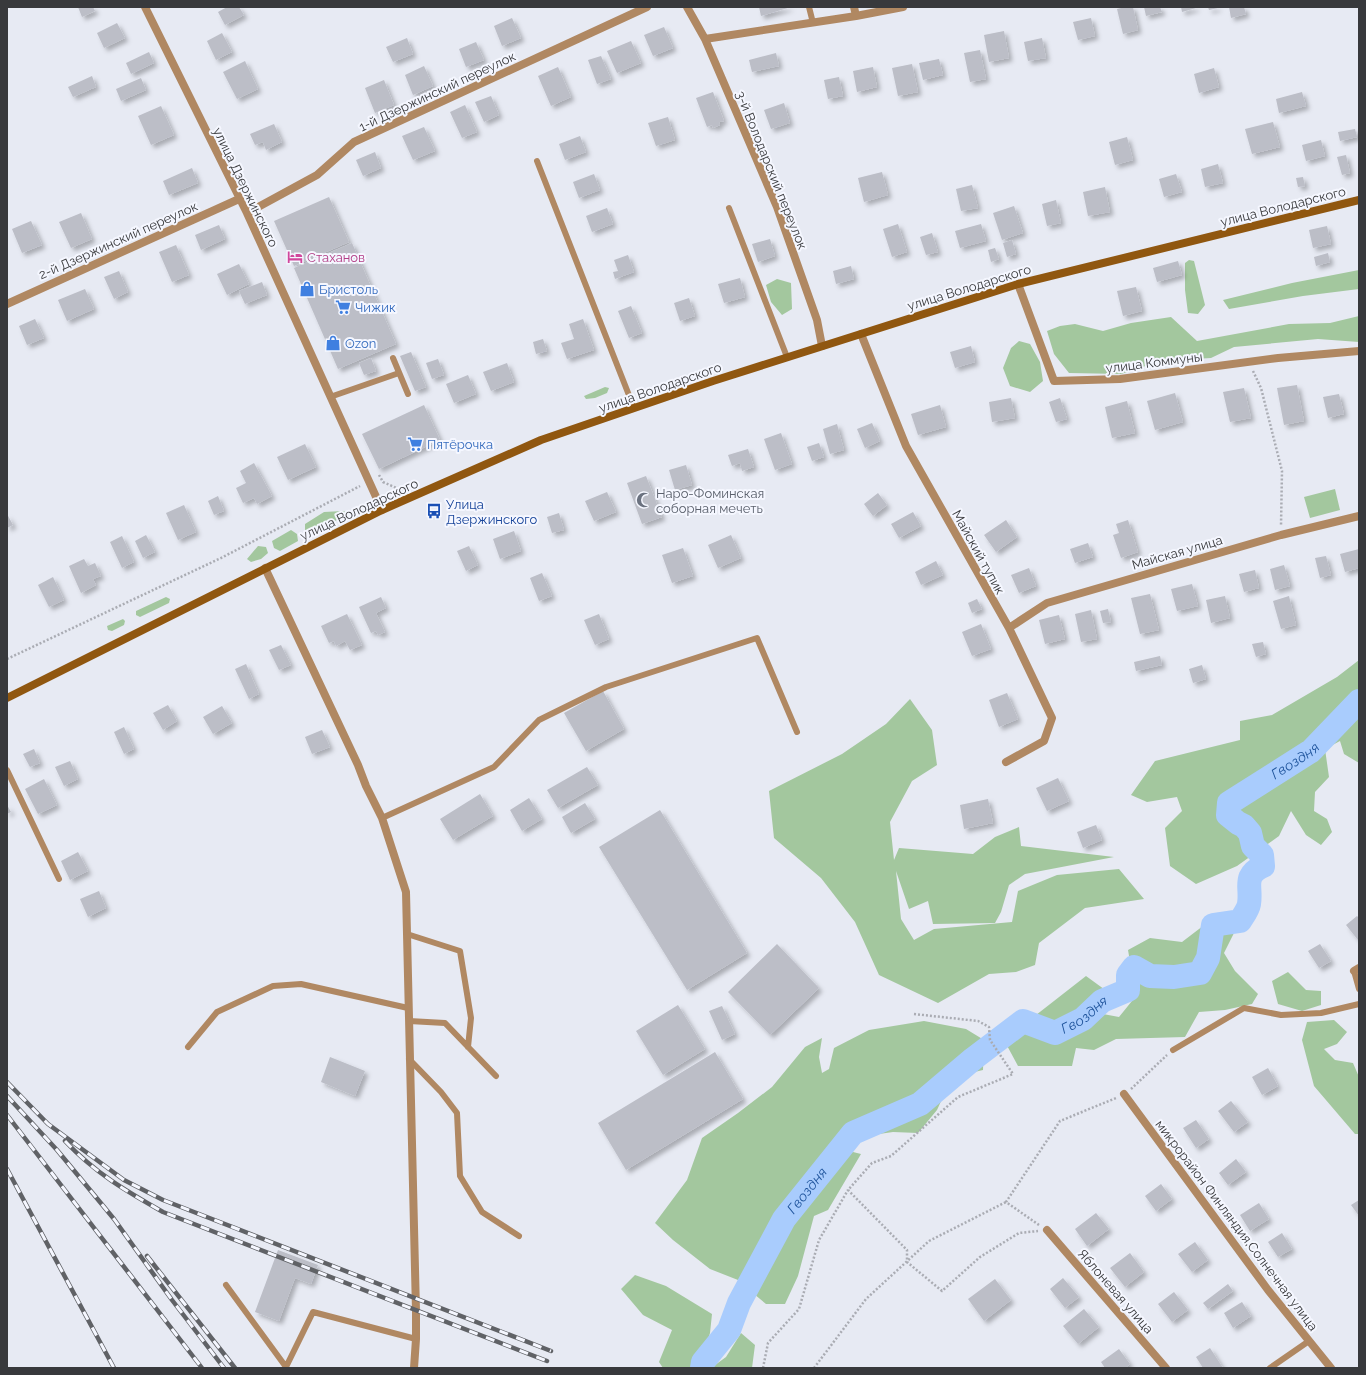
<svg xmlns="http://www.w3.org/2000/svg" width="1366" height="1375" viewBox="0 0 1366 1375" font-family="Raleway,sans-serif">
<defs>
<filter id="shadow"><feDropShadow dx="3.5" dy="3.5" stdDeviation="2" flood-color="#0004"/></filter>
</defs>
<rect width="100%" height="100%" fill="#e7eaf3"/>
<path fill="#a3c79e" d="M1189 260 1194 261 1205 305 1198 314 1188 313 1185 290V263Z
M1359 270V289L1303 296 1229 309 1223 300 1292 283Z
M777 279 791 283 792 309 782 315 771 302 766 285Z
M1359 316V342L1318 339 1234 347 1211 358 1161 361 1121 374 1069 373 1054 354 1047 331 1060 326 1075 324 1103 331 1131 323 1171 317 1197 341 1289 324 1330 323Z
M1019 341 1030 344 1040 362 1043 381 1030 392 1010 386 1003 368 1011 348Z
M605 387 609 388 607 393 595 398 586 399 584 396Z
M1335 489 1340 510 1310 518 1304 497Z
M343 511 346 512 345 516 311 533 305 531V524L324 512Z
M291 530 297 534 298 541 280 551 274 548 272 541Z
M258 546 266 547 268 553 261 559 251 562 247 559Z
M166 597 170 599 169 603 140 617 136 615V611Z
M123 619 125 621 124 625 112 631 108 630 107 626Z
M1359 660V763L1344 754 1340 741 1325 749 1329 777 1315 792 1314 811 1327 819 1332 832 1321 845 1306 835 1291 811 1279 836 1237 866 1196 884 1170 866 1165 828 1182 811 1177 797 1147 802 1131 795 1155 761 1240 740V721L1272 715 1337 677Z
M910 699 932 730 937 765 912 781 890 822 894 860 899 848 973 854 995 837 1019 827 1021 846 1114 857 1025 874 1009 885 1001 912 995 923 933 924 928 901 909 909 896 871 901 919 914 940 934 929 1012 922 1018 891 1057 875 1119 869 1144 899 1085 908 1039 943 1035 965 1016 972 989 974 938 1003 879 975 855 922 821 878 774 838 769 791 842 754 886 724Z
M1216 916 1228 917 1234 933 1224 953 1235 971 1258 994 1252 1004 1225 1010 1199 1012 1185 1037 1116 1039 1094 1050 1076 1048 1072 1066H1018L1004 1040 1086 976 1108 992 1103 1014 1119 1017 1136 996 1128 950 1150 938 1182 942Z
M1288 972 1306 990 1321 991V1005L1302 1011 1278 1004 1272 981Z
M1334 1020 1347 1032 1337 1044 1324 1049 1335 1060 1353 1063 1359 1077V1134H1355L1314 1086 1302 1040 1307 1022Z
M924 1021 966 1029 984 1040 983 1070 966 1074 948 1086 937 1110 918 1133 893 1132 858 1137 836 1147 803 1190 767 1242 738 1280 710 1269 673 1240 655 1223 687 1180 702 1138 738 1113 772 1087 805 1047 822 1038 819 1057 822 1073 829 1069 834 1048 869 1030Z
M849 1151 861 1154 828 1210 814 1216 798 1276 785 1304H766L754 1294 800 1211 830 1168Z
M635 1275 666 1286 712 1314 710 1333 699 1368H663L659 1362 672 1330 643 1315 621 1289Z
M741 1333 755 1345 752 1368H711L726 1357Z"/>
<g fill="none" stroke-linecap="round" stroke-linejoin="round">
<path stroke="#a9ccfd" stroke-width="24" id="s1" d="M702 1368 703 1362 729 1330 739 1303 784 1219 853 1133 920 1104 973 1059 1023 1021 1055 1033 1083 1019 1102 1001 1128 990V975L1134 967 1150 976 1174 977 1200 973 1208 958 1213 925 1240 921C1243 916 1248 910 1249 904 1252 887 1242 876 1263 866L1262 855 1253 846 1250 833 1244 826 1238 823 1228 815 1229 803 1311 751 1359 701"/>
</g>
<path fill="#bcbec7" filter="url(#shadow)" d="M78 7H93L95 11 82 17Z
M227 7H239L244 15 225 25 218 12Z
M759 7H791L761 16Z
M1125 7H1133L1138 30 1123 34 1117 9Z
M1144 7H1160L1162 12 1146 16Z
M1181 7H1196V8L1182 12Z
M1208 7H1218V8L1209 10Z
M1229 7H1244L1246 14 1231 18Z
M512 18 521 38 502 46 494 26Z
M1091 18 1095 36 1078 40 1073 22Z
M117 23 125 38 104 48 97 33Z
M664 27 673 48 653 56 644 35Z
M1004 31 1009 58 989 62 984 35Z
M222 33 232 52 216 60 207 41Z
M407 38 413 54 393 62 386 47Z
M1042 38 1046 58 1028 61 1024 42Z
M631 41 641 63 617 73 607 51Z
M476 42 484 60 466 67 459 49Z
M980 50 986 79 970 82 964 53Z
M149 52 154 63 131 74 126 63Z
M776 53 779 66 752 72 749 60Z
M601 56 611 79 597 84 588 60Z
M939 59 943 75 923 80 919 63Z
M245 61 258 89 237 99 223 72Z
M912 64 918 92 898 96 892 68Z
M424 66 433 86 413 95 405 75Z
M558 67 571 97 551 106 538 76Z
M873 67 877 87 857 92 853 71Z
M1214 68 1219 87 1199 93 1194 74Z
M92 76 96 87 73 97 68 87Z
M839 77 843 96 828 99 824 80Z
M141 78 146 90 121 101 116 89Z
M384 80 394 105 375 113 365 88Z
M713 92 724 121 719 122 720 125 713 128 712 125 707 127 696 98Z
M1302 92 1306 106 1279 113 1276 99Z
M491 96 499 115 484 122 475 102Z
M784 103 790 123 771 129 764 110Z
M465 105 477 132 462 138 450 112Z
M161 106 174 135 151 145 138 116Z
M668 117 675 140 656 146 648 123Z
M1273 122 1280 147 1252 154 1245 129Z
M274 124 282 142 266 150 263 142 255 145 250 134Z
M424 127 435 151 413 160 402 136Z
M1355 129 1357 137 1340 141 1338 132Z
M580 136 586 152 565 160 559 144Z
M1127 137 1133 160 1115 165 1109 142Z
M1321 140 1325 156 1306 161 1302 145Z
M375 152 381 168 363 176 356 160Z
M1346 155 1350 173 1342 175 1337 157Z
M1218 164 1223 183 1205 187 1201 169Z
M192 168 198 183 169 195 163 181Z
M882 172 888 195 864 202 858 178Z
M594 174 600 190 579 198 573 182Z
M1176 174 1182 192 1164 197 1159 179Z
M1303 177 1305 186 1298 187 1296 178Z
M972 185 978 208 961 211 956 189Z
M1105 187 1110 212 1088 216 1083 192Z
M329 197 349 242 294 266 274 221Z
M1056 200 1061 223 1047 226 1042 204Z
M1014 206 1023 233 1002 240 993 213Z
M607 208 613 224 592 232 586 216Z
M81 213 92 239 71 248 59 222Z
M31 221 42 245 22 253 12 229Z
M898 224 907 252 892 257 883 229Z
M981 224 986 241 960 248 955 231Z
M219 225 225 239 201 250 195 235Z
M1327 226 1331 244 1313 248 1309 230Z
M932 233 938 252 926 255 920 237Z
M770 239 775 256 758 262 752 244Z
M1012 240 1016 254 1007 257 1003 243Z
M352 243 396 344 338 369 294 268Z
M176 245 189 275 172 282 159 252Z
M995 248 999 259 991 262 988 250Z
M1328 253 1330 262 1316 266 1314 257Z
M628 255 634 272 615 279 613 272 618 271 614 260Z
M1178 261 1182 275 1157 282 1153 268Z
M239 264 249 284 227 295 217 274Z
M851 266 854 279 836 284 833 271Z
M119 271 128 292 114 299 104 277Z
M740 278 745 297 724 303 718 284Z
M262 282 267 295 245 304 239 291Z
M1136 287 1142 311 1123 316 1117 291Z
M85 289 94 309 67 321 58 300Z
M689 298 695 316 680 321 674 303Z
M631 306 642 333 629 338 618 311Z
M35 319 44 338 27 345 19 326Z
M583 319 594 350 567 359 561 343 574 339 569 324Z
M543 339 547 351 536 354 533 342Z
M971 346 975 362 955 368 950 352Z
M411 352 426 387 415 391 400 356Z
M371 358 376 371 364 375 359 363Z
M438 359 444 375 432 379 426 363Z
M507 363 514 382 491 391 483 372Z
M468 375 476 394 454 403 446 384Z
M1297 385 1304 421 1284 425 1277 388Z
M1244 388 1251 418 1230 422 1223 392Z
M1175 393 1183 422 1155 430 1147 401Z
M1339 394 1344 414 1328 418 1323 397Z
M1011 398 1015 418 992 422 989 402Z
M1060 398 1067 419 1056 422 1049 402Z
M1127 401 1135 433 1112 438 1105 407Z
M424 405 440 440 379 469 362 434Z
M940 405 946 427 918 435 911 414Z
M872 423 880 441 865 448 857 429Z
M837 424 844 450 830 454 823 429Z
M781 433 792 464 775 470 764 439Z
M819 443 824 457 812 461 807 447Z
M305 444 316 467 288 480 277 457Z
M748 449 754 467 742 471 740 463 732 466 728 455Z
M254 463 272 496 257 504 254 498 243 503 236 488 246 483 240 471Z
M686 465 692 485 675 490 669 470Z
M646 476 662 517 642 524 627 483Z
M607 492 616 512 594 521 585 501Z
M878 493 887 505 873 516 864 504Z
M218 496 224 511 214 515 208 501Z
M184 505 196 532 178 540 166 513Z
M913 512 921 526 899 538 891 524Z
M559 513 564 530 552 533 547 517Z
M7 514 13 525 7 528Z
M1006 520 1017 537 996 552 984 535Z
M1128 520 1138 552 1121 558 1113 535 1119 533 1116 524Z
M514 531 521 551 500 559 493 539Z
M146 535 155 552 143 558 135 541Z
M731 535 741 558 718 568 708 545Z
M122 536 134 562 122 568 110 542Z
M1088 543 1093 557 1075 563 1070 549Z
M469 546 478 565 466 571 457 551Z
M683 548 693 576 672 583 662 555Z
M1359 549V568L1345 572 1340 554Z
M1326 556 1331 575 1320 578 1315 558Z
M84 559 88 566 95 563 101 576 93 579 96 585 81 593 69 566Z
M936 561 943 575 921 585 915 572Z
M1284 565 1290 586 1275 590 1270 569Z
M1029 568 1036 586 1019 593 1011 575Z
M1255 570 1259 588 1244 592 1239 574Z
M542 573 552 596 539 601 530 578Z
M53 577 64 600 49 607 38 585Z
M1192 584 1198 606 1177 611 1171 589Z
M1150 594 1159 630 1140 634 1131 598Z
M1225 596 1230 618 1211 623 1206 600Z
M1289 596 1296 625 1281 629 1273 601Z
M381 597 386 608 376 613 385 632 378 635 376 631 371 633 359 607Z
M977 599 982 609 972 613 968 603Z
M1108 609 1111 622 1103 623 1100 611Z
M1091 610 1097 639 1081 642 1075 614Z
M347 614 362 645 350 650 345 641 336 646 334 641 329 643 321 626Z
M599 614 609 639 595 645 584 620Z
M1059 615 1065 639 1045 644 1039 620Z
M981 624 991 649 972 656 962 632Z
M1263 642 1266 654 1256 657 1252 644Z
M281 645 291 665 279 670 269 650Z
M1160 656 1162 665 1136 671 1134 662Z
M246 664 259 694 249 699 235 669Z
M1202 665 1206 679 1193 683 1189 669Z
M603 691 624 729 586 751 564 713Z
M1007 693 1018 719 999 727 989 700Z
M168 705 177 721 163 730 153 713Z
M222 706 232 723 213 734 203 717Z
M124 727 134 749 124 754 114 732Z
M322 730 330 747 312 754 305 737Z
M34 749 40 763 30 767 23 754Z
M70 761 78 779 64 786 55 767Z
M587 767 598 785 558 808 547 790Z
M1058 778 1069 801 1047 811 1036 788Z
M44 779 57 805 38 814 25 789Z
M480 794 493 816 453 840 440 819Z
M529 798 542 819 522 831 510 810Z
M988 799 993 823 964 829 960 805Z
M585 803 595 819 571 833 562 817Z
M7 805 11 812 7 814Z
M660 810 747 953 687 990 599 847Z
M1096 825 1102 840 1083 848 1077 832Z
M78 852 88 871 70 880 61 861Z
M99 891 106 908 88 917 80 899Z
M1357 916 1359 918 1358 940 1346 925Z
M777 944 819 988 770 1035 728 992Z
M1320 944 1331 961 1319 968 1308 951Z
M678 1005 705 1049 663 1075 636 1031Z
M722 1006 735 1034 722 1040 709 1011Z
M715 1052 743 1099 626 1170 598 1123Z
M330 1057 365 1071 355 1096 321 1082Z
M1268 1068 1278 1086 1262 1095 1252 1077Z
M1231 1101 1248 1122 1234 1132 1218 1111Z
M1196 1120 1209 1139 1196 1148 1183 1128Z
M1236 1159 1246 1172 1228 1185 1219 1173Z
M1161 1184 1172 1199 1156 1211 1145 1196Z
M1359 1200V1216L1351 1205Z
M1259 1203 1269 1219 1250 1231 1240 1215Z
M1096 1213 1109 1229 1087 1246 1075 1229Z
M1282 1233 1292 1249 1278 1257 1268 1242Z
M1195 1242 1208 1260 1192 1272 1178 1254Z
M278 1250 318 1265 311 1284 295 1278 279 1321 255 1312Z
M1130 1253 1144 1272 1125 1287 1110 1268Z
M1063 1278 1079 1297 1065 1308 1050 1289Z
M995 1279 1011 1300 984 1321 968 1299Z
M1228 1284 1233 1291 1208 1309 1203 1303Z
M1174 1292 1188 1310 1172 1322 1158 1304Z
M1242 1302 1251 1316 1233 1328 1224 1313Z
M1084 1309 1099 1327 1078 1344 1063 1326Z
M1210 1348 1223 1368H1203L1196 1357Z
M1119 1349 1130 1364 1125 1368H1105L1101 1362Z"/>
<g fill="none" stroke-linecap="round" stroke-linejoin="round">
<path stroke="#aaacb3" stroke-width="2.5" stroke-dasharray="2 2" stroke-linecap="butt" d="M1253 371 1261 388 1282 471 1281 526
M379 475 383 482 401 490
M7 659 221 558 360 486
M914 1014 978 1021 989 1027 990 1040 1013 1074 958 1097 891 1156 872 1163 848 1190 907 1250V1262L942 1291 980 1257 1019 1233 1038 1231
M1131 1089 1167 1055
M1039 1225 1006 1202 1060 1121 1116 1098
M763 1368 768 1343 799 1309 819 1240 848 1190
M814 1368 866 1299 929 1241 1006 1202"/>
<path stroke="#b08862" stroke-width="6" d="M809 7 813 23
M537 161 634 408
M729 208 787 357
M393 358 408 394
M330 397 399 373
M7 770 59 879
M382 818 494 767 539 720 606 687 757 638 797 732
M407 934 460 951 471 1018 468 1047
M1354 971 1359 989
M409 1021 445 1023 496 1076
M188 1047 217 1012 273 986 301 984 408 1008
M1173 1050 1244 1008 1281 1015 1321 1013 1359 1004
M409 1059 441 1092 457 1113 460 1176 482 1212 519 1236
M226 1285 286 1367
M287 1368 286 1367 313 1312 416 1339
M1270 1368 1309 1341"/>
<path stroke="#b08862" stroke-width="8" d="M145 7 247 213 382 510
M687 7 705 39 777 207 817 320 822 346
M854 7 856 16
M705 39 856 16 903 7
M247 213 317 175 354 142 647 7
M1018 284 1054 381 1120 379 1278 358 1359 351
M7 304 239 199
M861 334 906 446 1009 628 1052 718 1044 741 1006 762
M265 568 358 765 366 786 382 818 406 892 416 1311V1339L414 1368
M1009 628 1047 603 1281 535 1359 516
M1354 971 1359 968
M1124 1094 1268 1290 1331 1368
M1047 1230 1166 1368"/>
<path stroke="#905710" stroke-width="8" d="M7 698 382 510 541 440 713 381 1018 284 1359 200"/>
<g stroke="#606266" stroke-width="4.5">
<path id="rail" d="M7 1082 48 1124 124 1180 163 1200 551 1351
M7 1096 57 1150 114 1219 172 1300 224 1368
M7 1115 202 1368
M65 1141C95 1173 126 1191 163 1212L547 1361
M7 1169 114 1368
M147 1256 235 1368"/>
</g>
<use href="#rail" stroke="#f5f7ff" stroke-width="3" stroke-dasharray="9" stroke-linecap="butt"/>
</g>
<defs>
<g id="hotel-bare" transform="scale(1.2)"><path d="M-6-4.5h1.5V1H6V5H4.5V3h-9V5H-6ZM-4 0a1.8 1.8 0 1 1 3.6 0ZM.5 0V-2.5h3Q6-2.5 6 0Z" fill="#d1479c" stroke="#f5f7ff" stroke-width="2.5" paint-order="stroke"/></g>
<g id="shop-bare" transform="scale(1.2)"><path d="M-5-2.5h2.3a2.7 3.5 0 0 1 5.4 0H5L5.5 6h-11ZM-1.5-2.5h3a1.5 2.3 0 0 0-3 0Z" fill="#3f7fe0" stroke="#f5f7ff" stroke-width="2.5" paint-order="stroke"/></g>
<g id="supermarket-bare" transform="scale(1.2)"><path d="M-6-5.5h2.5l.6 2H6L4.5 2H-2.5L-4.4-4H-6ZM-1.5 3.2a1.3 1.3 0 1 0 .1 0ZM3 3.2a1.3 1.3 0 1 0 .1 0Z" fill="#3f7fe0" stroke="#f5f7ff" stroke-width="2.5" paint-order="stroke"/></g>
<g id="mosque-bare" transform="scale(1.2)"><path d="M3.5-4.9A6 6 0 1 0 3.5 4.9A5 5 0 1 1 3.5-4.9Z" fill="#6b7280" stroke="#f5f7ff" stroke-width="2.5" paint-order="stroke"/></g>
<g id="bus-bare" transform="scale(1.2)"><path d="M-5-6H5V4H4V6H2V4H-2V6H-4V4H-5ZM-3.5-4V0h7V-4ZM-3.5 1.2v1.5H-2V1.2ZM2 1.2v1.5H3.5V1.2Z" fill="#1a4fb4" stroke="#f5f7ff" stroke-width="2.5" paint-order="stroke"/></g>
</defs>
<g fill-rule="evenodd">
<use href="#hotel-bare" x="295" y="257"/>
<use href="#shop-bare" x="307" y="289"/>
<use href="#supermarket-bare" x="343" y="307"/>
<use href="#shop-bare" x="333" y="343"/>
<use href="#supermarket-bare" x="415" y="444"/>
<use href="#mosque-bare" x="644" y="500"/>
<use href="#bus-bare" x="434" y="511"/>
</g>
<g text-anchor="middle" stroke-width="4" stroke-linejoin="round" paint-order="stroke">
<g font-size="13" fill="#38393c" stroke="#f5f7ff">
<text transform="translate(437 91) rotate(-25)" y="5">1-й Дзержинский переулок</text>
<text transform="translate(772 170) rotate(68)" y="5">3-й Володарский переулок</text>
<text transform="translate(246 187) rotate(64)" y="5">улица Дзержинского</text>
<text transform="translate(1283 206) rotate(-14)" y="5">улица Володарского</text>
<text transform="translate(118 240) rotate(-24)" y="5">2-й Дзержинский переулок</text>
<text transform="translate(969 287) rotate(-17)" y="5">улица Володарского</text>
<text transform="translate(1154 362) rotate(-7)" y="5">улица Коммуны</text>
<text transform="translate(660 387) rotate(-19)" y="5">улица Володарского</text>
<text transform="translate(359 509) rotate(-25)" y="5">улица Володарского</text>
<text transform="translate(979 552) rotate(61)" y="5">Майский тупик</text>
<text transform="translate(1177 552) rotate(-16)" y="5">Майская улица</text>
<text transform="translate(1237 1225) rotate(53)" y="5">микрорайон Финляндия,Солнечная улица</text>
<text transform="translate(1116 1291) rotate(49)" y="5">Яблоневая улица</text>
</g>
<g font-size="13" fill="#b23c85" stroke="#f5f7ff" text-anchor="start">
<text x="307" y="262">Стаханов</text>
</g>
<g font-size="13" fill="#366cbe" stroke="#f5f7ff" text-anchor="start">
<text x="319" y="294">Бристоль</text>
<text x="355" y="312">Чижик</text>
<text x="345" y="348">Ozon</text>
<text x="427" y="449">Пятёрочка</text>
</g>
<g font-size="13" fill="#5b616d" stroke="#f5f7ff" text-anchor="start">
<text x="656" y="498">Наро-Фоминская<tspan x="656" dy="15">соборная мечеть</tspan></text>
</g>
<g font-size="13" fill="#164399" stroke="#f5f7ff" text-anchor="start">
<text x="446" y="509">Улица<tspan x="446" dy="15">Дзержинского</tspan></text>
</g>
<g font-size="14" font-style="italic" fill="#1f549c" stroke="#f5f7ff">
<text dy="5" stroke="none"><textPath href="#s1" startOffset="998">Гвоздня</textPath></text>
<text dy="5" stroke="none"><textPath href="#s1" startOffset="556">Гвоздня</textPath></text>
<text dy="5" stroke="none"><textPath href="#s1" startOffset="208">Гвоздня</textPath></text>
</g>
</g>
<rect width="1366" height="1375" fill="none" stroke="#38393c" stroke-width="16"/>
</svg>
